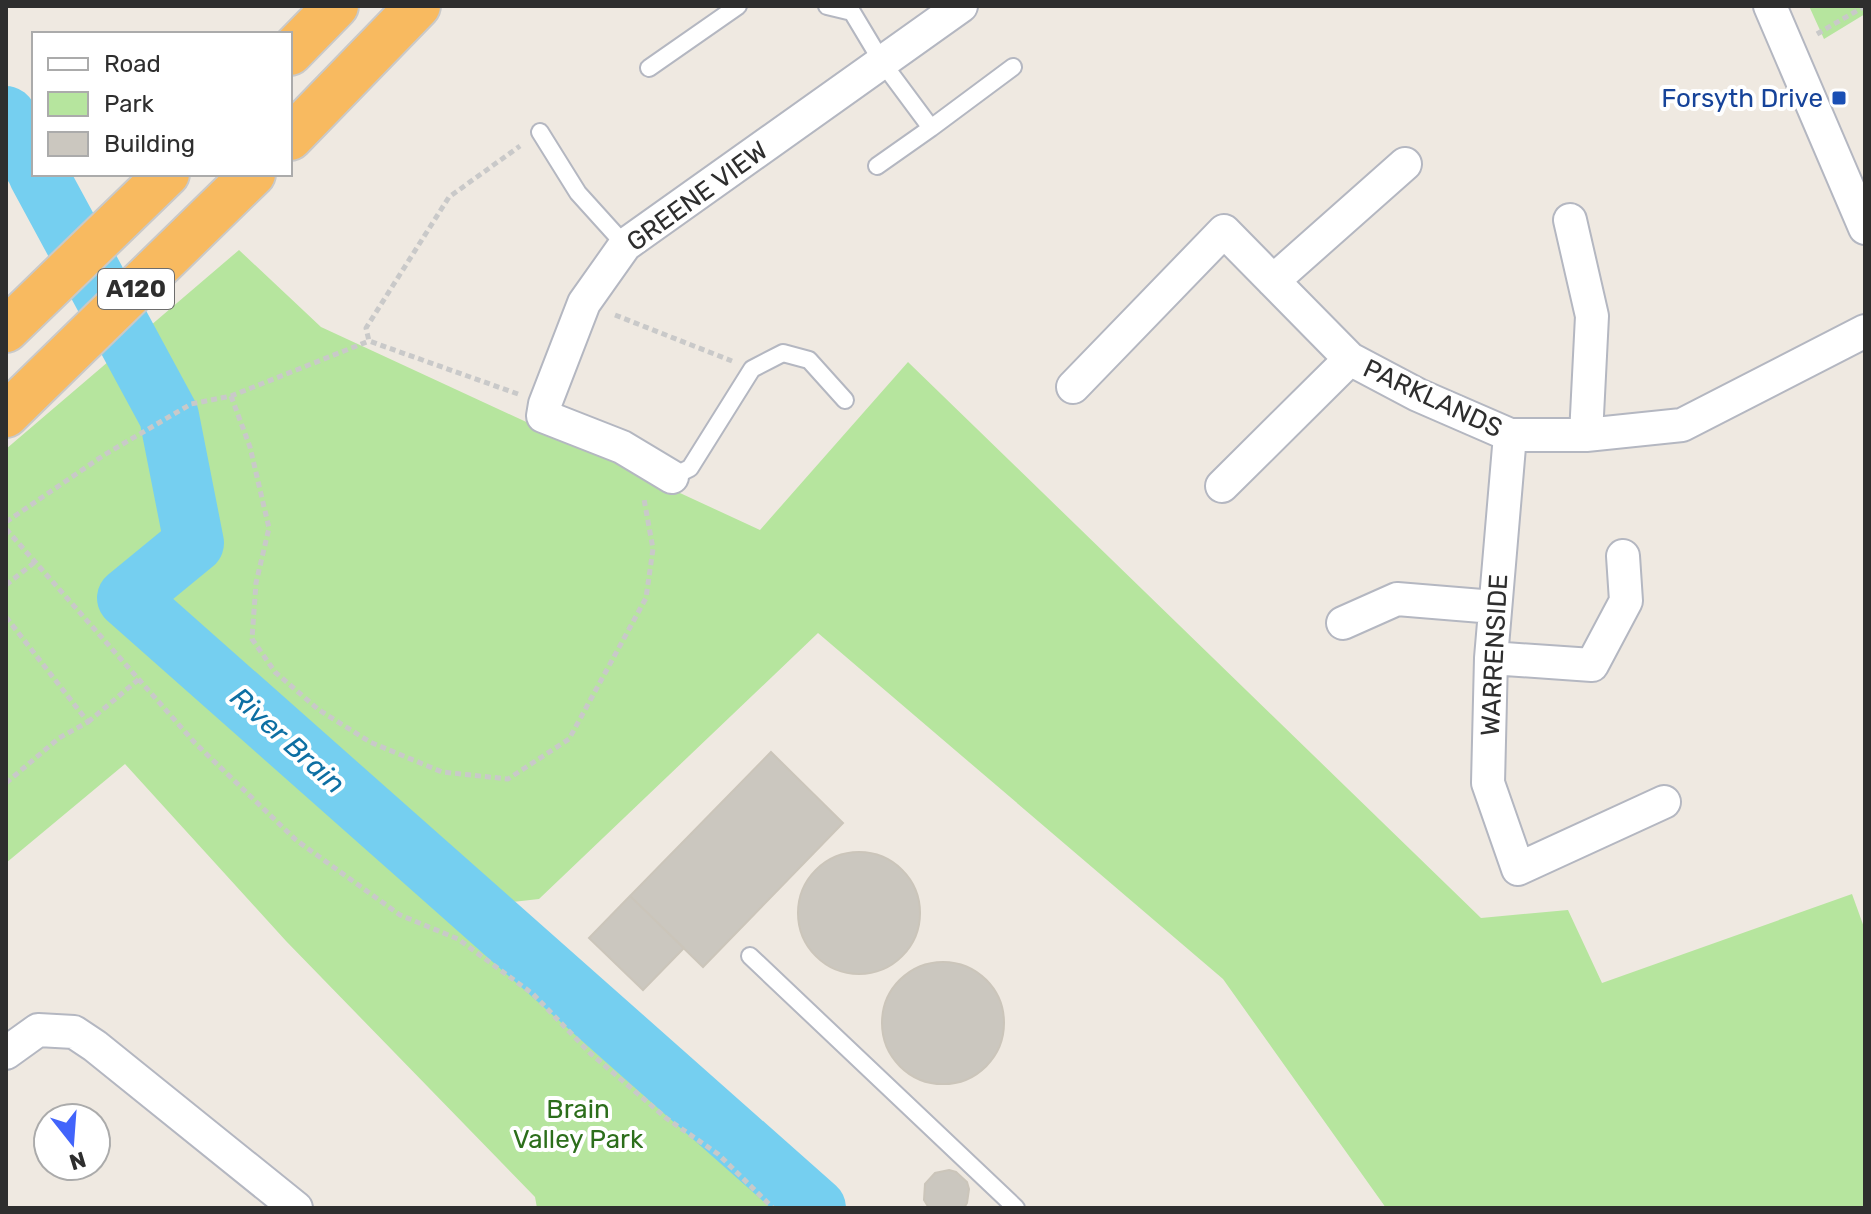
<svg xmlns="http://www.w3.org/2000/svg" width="1871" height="1214" viewBox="0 0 1871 1214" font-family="Rubik,sans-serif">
<rect width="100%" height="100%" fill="#efe9e1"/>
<path fill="#b6e59e" d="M1809 6H1865V14L1824 39Z
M239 250 321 327 760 530 908 362 1481 918 1568 910 1602 983 1852 894 1865 930V1208H1386L1223 979 818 633 539 899 443 910 521 966 751 1166 790 1208H537L535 1197 286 941 125 764 6 863V449Z"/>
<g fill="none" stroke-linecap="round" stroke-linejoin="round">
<path stroke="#75cff0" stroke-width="60" d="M6 116 34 166
M38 174 169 416 194 543 127 598 816 1208"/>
</g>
<path fill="#cbc7bf" stroke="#cbc5ba" stroke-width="2" d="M771 752 843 823 703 967 630 896Z
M798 913a61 61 0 1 1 122 0a61 61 0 1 1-122 0Z
M630 896 684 948 643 990 589 938Z
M882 1023a61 61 0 1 1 122 0a61 61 0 1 1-122 0Z
M949 1170 956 1172 967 1182 969 1189 967 1203 964 1208H929L924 1200 925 1184 935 1173Z"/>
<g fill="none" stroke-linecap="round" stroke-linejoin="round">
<g stroke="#b4b7c1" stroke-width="20">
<path id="service" d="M827 6 852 12 882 62 931 128 1013 67
M649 68 738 6
M540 132 578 193 625 245
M877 166 931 128
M672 477 690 468 752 369 783 353 809 360 845 400
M750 956 1016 1208"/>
</g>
<g stroke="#b4b7c1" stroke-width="36">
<path id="minor" d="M1770 6 1865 228
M1570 220 1592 316 1586 435
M1273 281 1405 164
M1073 387 1224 231 1350 359 1418 395 1510 435H1586L1682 425 1865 331
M1510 435 1491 658 1488 783 1518 869 1664 802
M672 477 622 447 543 416 545 404 584 303 625 245 961 6
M1222 486 1350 359
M1343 623 1397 599 1494 607
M1491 658 1592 665 1626 601 1623 556
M6 1053 38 1030 74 1032 95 1046 296 1208"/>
</g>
<g stroke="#c9c9c9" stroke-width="48">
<path id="trunk" d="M290 53 336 6
M290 138 418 6
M6 330 167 174
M6 415 253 174"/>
</g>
<path stroke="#c9c9c9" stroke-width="5" stroke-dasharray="6 4" stroke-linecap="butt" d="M1817 34 1865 6
M615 315 732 361
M518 394 369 341 366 328 449 197 520 146
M231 396 250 447 269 528 256 583 252 639 275 672 319 710 370 742 442 772 508 779 569 739 646 598 653 549 644 499
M6 522 104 455 191 404 231 396 369 341
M6 529 195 743 296 840 400 915 458 939 533 994 590 1053 666 1118 718 1154 773 1208
M6 585 35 562
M6 617 88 722 59 738 6 783
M88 722 139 679"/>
<use href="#service" stroke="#fff" stroke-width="16"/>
<use href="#minor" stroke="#fff" stroke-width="32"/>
<use href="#trunk" stroke="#f8ba60" stroke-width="44"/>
</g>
<rect fill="#1a4fb4" stroke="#fff" stroke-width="3" x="1831" y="90" width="16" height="16" rx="4"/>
<g text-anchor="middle" stroke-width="8" stroke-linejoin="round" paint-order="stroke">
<rect fill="#fff" stroke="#6d6d6d" stroke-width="2" x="98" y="269" width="76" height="40" rx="6"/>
<g font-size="24" font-weight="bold" fill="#2e2e2e">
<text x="136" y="297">A120</text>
</g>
<g font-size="26" fill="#164399" stroke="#fff" text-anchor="end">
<text x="1823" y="107">Forsyth Drive</text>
</g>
<g font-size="26" fill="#2e2e2e" stroke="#fff">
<text transform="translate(697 196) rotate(-36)" y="9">GREENE VIEW</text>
<text transform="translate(1433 398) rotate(25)" y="9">PARKLANDS</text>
<text transform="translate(1494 655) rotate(-87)" y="9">WARRENSIDE</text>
</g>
<g font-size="26" fill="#2c6e1b" stroke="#fff">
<text x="578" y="1118">Brain<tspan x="578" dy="30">Valley Park</tspan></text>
</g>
<g font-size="28" font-style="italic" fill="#0d6fa3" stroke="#fff">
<text transform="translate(288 740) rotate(42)" y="10">River Brain</text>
</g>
</g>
<rect width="1871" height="1214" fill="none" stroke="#2e2e2e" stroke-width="16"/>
<rect x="32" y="32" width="260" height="144" fill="#ffffff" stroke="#ababab" stroke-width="2"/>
<rect x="48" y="58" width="40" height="12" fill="#ffffff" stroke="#ababab" stroke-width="2"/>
<text x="104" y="72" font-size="24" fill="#2e2e2e">Road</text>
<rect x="48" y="92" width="40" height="24" fill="#b6e59e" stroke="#ababab" stroke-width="2"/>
<text x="104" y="112" font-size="24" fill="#2e2e2e">Park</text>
<rect x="48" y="132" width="40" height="24" fill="#cbc7bf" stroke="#ababab" stroke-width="2"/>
<text x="104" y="152" font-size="24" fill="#2e2e2e">Building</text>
<g transform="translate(72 1142) rotate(163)"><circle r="38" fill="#ffffff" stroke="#ababab" stroke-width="2"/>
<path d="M0-6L14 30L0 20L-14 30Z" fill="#4264fb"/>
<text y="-12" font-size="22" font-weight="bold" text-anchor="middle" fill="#2e2e2e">N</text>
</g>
</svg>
